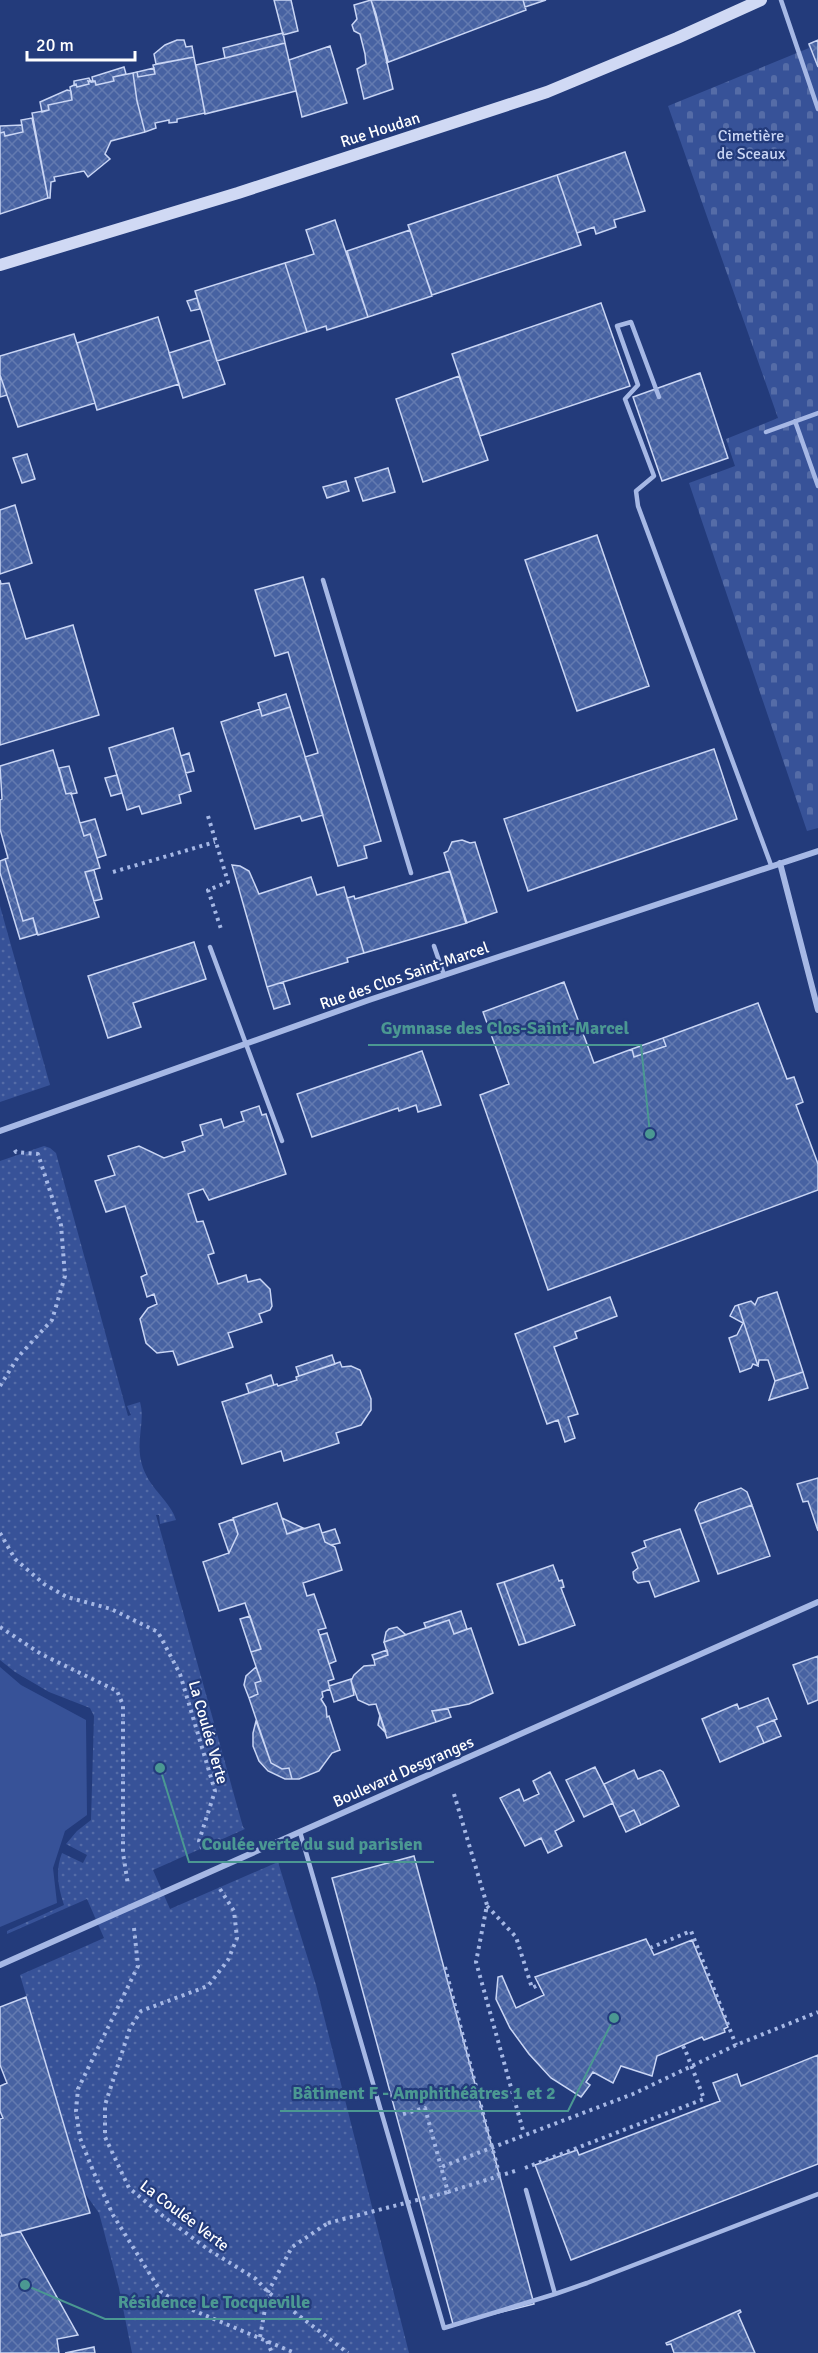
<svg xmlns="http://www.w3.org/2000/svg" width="818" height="2353" viewBox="0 0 818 2353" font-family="Signika,sans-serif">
<defs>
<pattern id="cemetery-stones" width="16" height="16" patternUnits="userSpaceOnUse" patternTransform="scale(1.5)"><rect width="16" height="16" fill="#375298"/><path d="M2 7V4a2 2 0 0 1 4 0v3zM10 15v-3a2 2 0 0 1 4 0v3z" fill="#556ca7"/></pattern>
<pattern id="park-dots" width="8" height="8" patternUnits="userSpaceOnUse" patternTransform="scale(1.5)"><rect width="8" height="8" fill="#375298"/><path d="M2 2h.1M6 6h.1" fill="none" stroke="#556ca7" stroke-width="1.8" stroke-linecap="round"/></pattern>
<pattern id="building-cross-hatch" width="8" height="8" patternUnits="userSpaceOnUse" patternTransform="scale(1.5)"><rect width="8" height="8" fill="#4762a2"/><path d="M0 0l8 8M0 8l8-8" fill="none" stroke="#637ab0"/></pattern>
</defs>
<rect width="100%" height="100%" fill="#233b7b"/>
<path fill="url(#cemetery-stones)" d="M818 40V828L807 831 689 483 735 466 726 439 778 418 668 106 809 48 808 44Z"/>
<path fill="url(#park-dots)" d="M0 906 50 1085 0 1102Z
M44 1146 50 1148 56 1153 128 1416 131 1415 127 1406 140 1402C146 1423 134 1442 143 1468 151 1490 171 1502 176 1520L160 1524 159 1515H156L243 1827 245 1829 153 1870 170 1909 278 1862 316 1985 409 2353H132L119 2288 99 2213 84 2192 20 1975 104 1938 87 1899 7 1934V1931L64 1905C58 1887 55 1871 62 1853L83 1863 87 1855 66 1844 77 1831 91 1820 94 1716 90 1708 49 1692 15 1672 0 1660V1161Z"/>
<path fill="#375298" d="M0 1667 21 1685 86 1720 87 1815 65 1831 53 1868 57 1903 0 1927Z"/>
<path fill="url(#building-cross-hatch)" stroke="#c9d5f4" stroke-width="1.5" d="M274 0H291L298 31 283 35Z
M371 0 376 14 393 89 364 99 357 69 366 64 365 54 360 34 354 31 352 25 357 19 354 5Z
M371 0H523L526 10 386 63 388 61Z
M523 0H546L525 7Z
M283 33 285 43 225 58 223 48Z
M177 40H184L186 47 192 46 194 57 156 64 154 54 165 45Z
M818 40V67L809 44Z
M285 43 296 91 205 114 196 65Z
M330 46 347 103 302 117 289 60Z
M194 57 205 113 177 119V122L169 123V120L155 123 156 128 145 132 137 101 133 73 137 72 138 77 155 74 153 65Z
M124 67 126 74 113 77 114 81 96 85 95 81 93 82 92 77Z
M154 68 155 74 138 77 137 72Z
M133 73 137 101 145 132 111 141 105 154 110 159 88 177 84 171 54 177 55 181 51 182 50 198H48L32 113 49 110 48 105 72 100 70 87 76 84 77 87 89 84 88 81H95L96 85 114 81 113 77Z
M89 78 91 82 88 81 89 84 77 87 76 84 74 85V81Z
M67 90 71 91 72 100 48 105 49 110 42 112 40 102Z
M32 118 48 198 0 214V133L4 132 5 136 23 132 21 120Z
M22 125 23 132 5 136 4 132 0 133V126Z
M625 152 645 211 614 220 616 227 596 234 594 227 577 233 557 175Z
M557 175 581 245 432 295 408 225Z
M335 220 368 317 327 330 326 326 307 332 285 263 314 254 306 230Z
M410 230 432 296 368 317 347 251Z
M285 263 307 332 217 361 195 291Z
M197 298 200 309 191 311 187 301Z
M601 303 630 386 480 436 452 354Z
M158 317 179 384 97 410 77 343Z
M74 334 95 403 18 427 0 375V356Z
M210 340 225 384 183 398 169 353Z
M700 373 728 458 662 481 633 397Z
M0 375 7 395 0 397Z
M459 376 488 460 423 482 396 399Z
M27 454 35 479 22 483 13 458Z
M388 468 395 492 363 501 355 478Z
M346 481 349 491 327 498 323 487Z
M15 505 32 563 0 574V510Z
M597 535 649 686 577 711 525 560Z
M303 577 381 841 364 846 367 858 338 866 305 757 318 753 303 703 288 652 275 656 255 590Z
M0 580 1 584 9 583 26 639 73 625 99 715 0 745Z
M286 694 290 707 262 716 258 703Z
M290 707 323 815 302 821 300 816 255 829 221 722 260 709 262 716Z
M173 728 191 791 179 795 181 803 142 814 139 806 127 810 109 748Z
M714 749 737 819 528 891 504 819Z
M53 750 66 794 71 793 84 836 90 834 100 868 85 872 99 917 38 935 33 918 23 921 5 859 8 858 0 829V800L2 799 0 766Z
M189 753 194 771 186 773 181 756Z
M69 766 77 793 71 794V793L66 794 59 768Z
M117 775 122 793 111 796 105 778Z
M95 819 106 855 97 858 90 834 84 836 80 823Z
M462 840 470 843 475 842 497 912 466 923 444 853 448 851 452 842Z
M5 859 23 921 33 918 37 934 20 939 0 873V861Z
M232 865 240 866 249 871 259 894 311 877 317 895 344 887 364 953 347 958 348 962 267 987Z
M94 870 102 899 94 901 85 872Z
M450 871 467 923 364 953 347 898 354 896 355 899Z
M194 942 206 979 133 1003 141 1027 108 1038 88 976Z
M283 982 290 1004 274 1009 267 987Z
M564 982 594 1063 632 1049 634 1057 666 1046 663 1038 758 1003 787 1079 794 1077 803 1102 796 1105 818 1164V1190L548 1290 480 1095 509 1084 483 1012Z
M663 1038 666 1046 634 1057 632 1049Z
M422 1051 441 1105 418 1112 416 1105 399 1111 398 1108 312 1137 297 1094Z
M259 1106 262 1115 266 1114 286 1174 209 1200 203 1189 188 1194 197 1222 203 1221 214 1253 208 1255 218 1284 246 1275 248 1282 260 1279 270 1289 272 1306 270 1310 259 1314 262 1322 228 1333 233 1347 178 1365 173 1351 157 1353 146 1343 140 1319 148 1308 157 1304 154 1294 147 1297 141 1277 147 1274 125 1206 106 1212 95 1181 115 1175 108 1156 139 1146 164 1158 185 1151 182 1142 203 1135 200 1125 221 1119 224 1128 234 1124 244 1121 241 1112Z
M777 1292 803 1372 775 1381 768 1360H759L758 1366 738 1305 751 1301 755 1305 758 1298Z
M610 1297 617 1316 575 1332 577 1338 554 1347 578 1414 568 1417 575 1438 565 1442 558 1420 547 1424 515 1334Z
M738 1305 758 1366 753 1364 751 1368 740 1372 729 1338 737 1335 743 1323 730 1316 735 1306Z
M332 1355 335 1364 299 1376 296 1367Z
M340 1362 342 1367 351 1366 360 1370 371 1399V1410L361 1425 336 1433 339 1443 284 1461 281 1451 242 1464 222 1402 274 1385 277 1384 278 1386 297 1380 296 1377 299 1376Z
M803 1372 808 1388 769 1400 775 1381Z
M271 1375 274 1385 249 1393 246 1384Z
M818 1478V1531L808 1501 803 1502 797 1484Z
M741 1488 747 1492 752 1505 700 1524 695 1510 699 1503Z
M277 1503 287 1534 319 1524 325 1542 335 1547 342 1570 303 1583 307 1596 314 1594 326 1628 318 1630 334 1679 328 1681 330 1689 322 1692 323 1697 321 1699 326 1707 327 1717 329 1716 340 1750 332 1753 319 1771 299 1779H292L289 1768 282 1769 271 1763 249 1698 258 1694 255 1683 261 1681 251 1652 261 1649 245 1603 219 1611 203 1562 229 1553 238 1534 233 1518Z
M752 1505 770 1556 718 1574 700 1524Z
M282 1518 303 1528 287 1534Z
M233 1519 238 1534 229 1553 219 1524Z
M335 1529 340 1543 331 1545 325 1542 322 1533Z
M680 1529 699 1581 655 1597 649 1581 638 1583 634 1579 633 1572 638 1568 632 1553 646 1547 644 1541Z
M553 1565 559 1581 562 1580 564 1587 561 1588 575 1625 526 1643 504 1582Z
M504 1582 526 1643 519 1645 497 1584Z
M461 1611 467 1629 454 1634 449 1620 426 1628 424 1623Z
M250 1616 261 1649 251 1652 240 1619Z
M449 1620 454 1634 471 1628 493 1693 469 1704 432 1711 436 1722 387 1738 376 1704 369 1705 358 1700 351 1681 354 1675 364 1666 375 1665 374 1660 388 1655 384 1642Z
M397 1627 406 1635 384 1642 386 1632 389 1629Z
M327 1633 336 1661 329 1664 320 1635Z
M387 1650 388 1655 374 1660 372 1655Z
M818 1656V1700L808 1704 793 1665Z
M256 1667 261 1681 255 1683 258 1694 249 1698 244 1685 246 1676Z
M351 1679 354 1695 334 1702 329 1686Z
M768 1698 777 1719 757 1727 764 1743 720 1762 702 1719 737 1704 739 1709Z
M448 1709 451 1717 436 1722 432 1711Z
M380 1715 386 1733 378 1725Z
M774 1720 781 1736 764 1743 757 1727Z
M256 1721 271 1763 282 1769 289 1768 292 1779H285L268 1771 259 1761 253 1746V1733Z
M595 1767 613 1803 584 1817 566 1780Z
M634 1770 638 1779 660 1770 663 1772 679 1806 641 1825 634 1810 619 1817 604 1784Z
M550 1772 574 1821 555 1831 562 1846 548 1853 541 1838 525 1846 500 1798 519 1789 524 1801 539 1794 533 1781Z
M634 1810 641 1825 626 1832 619 1817Z
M414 1856 534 2304 453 2324 332 1878Z
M646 1939 654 1955 692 1940 728 2027 724 2029 725 2032 704 2040 702 2037 657 2056 652 2076 621 2066 613 2083 593 2072 586 2082 590 2085 581 2097 551 2078 529 2054 510 2028 496 1999 498 1977 502 1976 516 2008 544 1995 535 1977Z
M26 1997 90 2213 2 2236 0 2231V2119L3 2118 0 2111V2086L7 2083 0 2065V2007Z
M818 2055V2164L571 2260 535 2165 577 2150 579 2155 720 2101 713 2083 737 2074 741 2086Z
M20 2231 78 2335 57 2339 59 2353H0V2236Z
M740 2310 741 2312 738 2314 755 2353H674L671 2344 667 2345 666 2343Z
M94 2347 95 2353H65Z"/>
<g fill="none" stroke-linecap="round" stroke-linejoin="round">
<path stroke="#a6b8e5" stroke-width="4" stroke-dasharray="3 4.5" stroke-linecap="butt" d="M208 816 228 882 208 890 221 929
M113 872 215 842
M0 1386 18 1357 52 1320 65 1276 61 1225 38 1154 16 1152 13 1147
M0 1533 15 1559 44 1584 67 1597 111 1609 158 1632 180 1674 215 1791 199 1841 204 1852
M0 1627 41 1654 117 1691 123 1705V1853L128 1885
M454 1794 487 1905 476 1962 524 2134
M220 1889 234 1911 237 1938 228 1960 208 1986 141 2011 130 2028 105 2105V2137L129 2188 163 2216 209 2250 256 2279 268 2292 348 2353
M487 1906 516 1937 532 1988 538 1985
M134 1928 138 1966 78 2089 76 2111 80 2138 94 2173 113 2215 161 2292 183 2306 295 2353
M650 1948 691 1931 736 2045
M445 1967 487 2129
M683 2046 686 2052
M403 2114 425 2108 441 2167
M497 2165 499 2176
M525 2168 704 2099 698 2083
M515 2171 448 2192 441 2167 633 2094 736 2045 818 2012
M260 2337 268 2292 292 2247 328 2223
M267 2341 272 2353"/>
<path stroke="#a6b8e5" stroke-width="4.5" d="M781 0 818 109
M659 397 631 322 617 326 638 385 625 399 654 476 636 491 638 506 771 865
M795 421 818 486
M766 432 818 413
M323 580 411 873
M434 946 444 975
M210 947 282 1141
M300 1832 444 2328 555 2294
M526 2190 555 2294 587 2283 818 2194"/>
<path stroke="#a6b8e5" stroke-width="6" d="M780 863 818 1010
M0 1131 369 1000 818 851
M0 1965 818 1602"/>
<path stroke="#d0d9f4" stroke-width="12" d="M0 265 238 193 547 92 677 38 761 0"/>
<path stroke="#a6b8e5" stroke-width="4" stroke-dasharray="3 4.5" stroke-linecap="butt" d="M686 2052 698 2083
M487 2129 497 2165
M328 2223 448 2192"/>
</g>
<g text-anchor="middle" stroke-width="4.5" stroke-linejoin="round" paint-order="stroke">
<g font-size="16" fill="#fff" stroke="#233b7b">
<text transform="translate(380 129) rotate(-18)" y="6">Rue Houdan</text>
<text transform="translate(404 975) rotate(-19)" y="6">Rue des Clos Saint-Marcel</text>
<text transform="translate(209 1732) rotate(74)" y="6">La Coulée Verte</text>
<text transform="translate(403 1771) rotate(-24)" y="6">Boulevard Desgranges</text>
<text transform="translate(185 2215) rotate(37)" y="6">La Coulée Verte</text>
</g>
<g font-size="16" fill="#c9d5f4" stroke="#233b7b">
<text x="751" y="141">Cimetière<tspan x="751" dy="18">de Sceaux</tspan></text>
</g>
</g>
<path fill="none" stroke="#4b9892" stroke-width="2" d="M650 1134L641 1045H368M160 1768L189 1862H434M614 2018L568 2111H280M25 2285L105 2319H322"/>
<g fill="#4b9892" stroke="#233b7b" stroke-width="2">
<circle cx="650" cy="1134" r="6"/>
<circle cx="160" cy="1768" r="6"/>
<circle cx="614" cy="2018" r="6"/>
<circle cx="25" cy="2285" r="6"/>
</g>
<g font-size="18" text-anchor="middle" font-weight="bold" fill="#4b9892" stroke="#233b7b" stroke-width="4.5" stroke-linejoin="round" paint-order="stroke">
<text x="505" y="1034">Gymnase des Clos-Saint-Marcel</text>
<text x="312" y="1850">Coulée verte du sud parisien</text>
<text x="424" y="2099">Bâtiment F - Amphithéâtres 1 et 2</text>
<text x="214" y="2308">Résidence Le Tocqueville</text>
</g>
<path d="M27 51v9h108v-9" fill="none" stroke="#ffffff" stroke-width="3"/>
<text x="36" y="51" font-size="18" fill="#ffffff" stroke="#233b7b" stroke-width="4.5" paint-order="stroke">20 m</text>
</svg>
